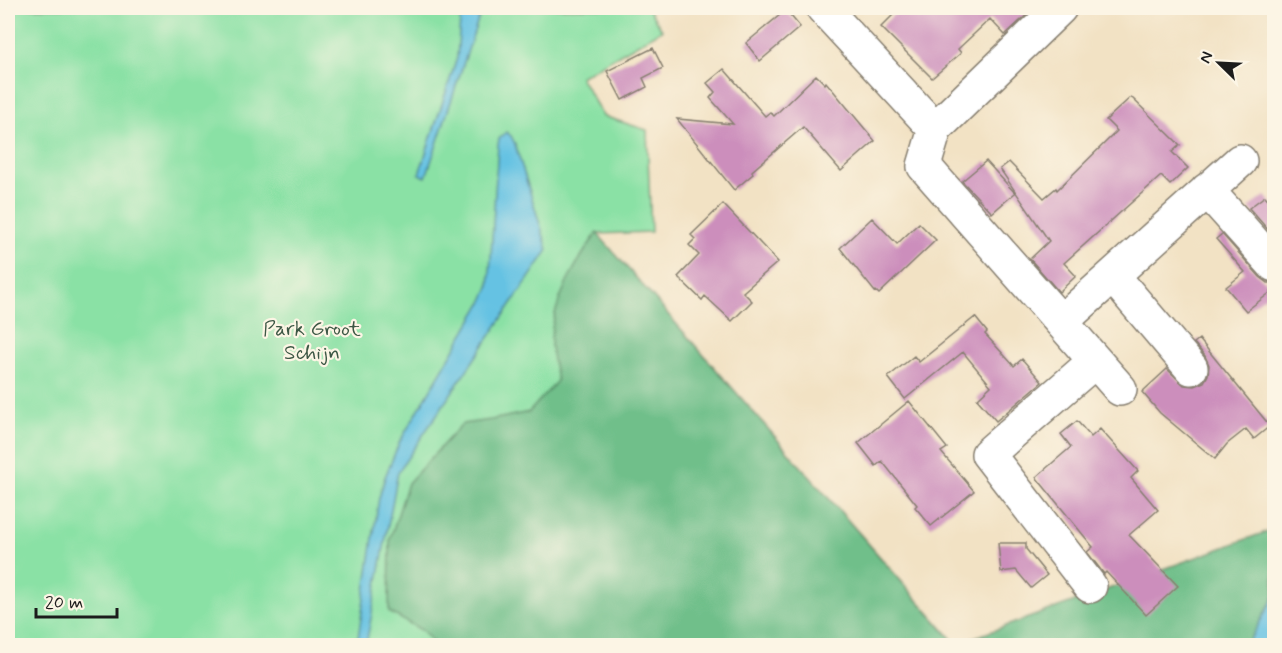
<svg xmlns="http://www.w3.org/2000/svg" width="1282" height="653" viewBox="0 0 1282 653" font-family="Mynerve,sans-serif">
<rect width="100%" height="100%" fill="#fcf5e5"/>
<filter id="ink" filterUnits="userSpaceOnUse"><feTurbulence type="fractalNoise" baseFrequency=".0167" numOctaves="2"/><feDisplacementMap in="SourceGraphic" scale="12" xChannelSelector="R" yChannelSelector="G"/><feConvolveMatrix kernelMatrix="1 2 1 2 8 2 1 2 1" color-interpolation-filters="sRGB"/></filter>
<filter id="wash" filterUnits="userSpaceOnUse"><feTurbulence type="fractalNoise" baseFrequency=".008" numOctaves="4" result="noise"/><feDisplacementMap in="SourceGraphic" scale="24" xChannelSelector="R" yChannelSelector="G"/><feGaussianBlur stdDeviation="1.35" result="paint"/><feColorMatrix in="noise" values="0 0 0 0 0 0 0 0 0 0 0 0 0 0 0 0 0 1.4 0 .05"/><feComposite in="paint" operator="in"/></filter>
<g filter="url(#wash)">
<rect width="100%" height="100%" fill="#f2e2c4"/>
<path fill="#8ae1a5" stroke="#537e60" stroke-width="1.5" d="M8 8H648L662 30 580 77 603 116 647 130 651 232 597 234 957 645H8Z"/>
<path fill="#6fbf8a" stroke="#466e53" stroke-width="1.5" d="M597 233 956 644 1274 529V597L1247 645 436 646 423 631 389 612 390 539 408 483 462 424 491 420 529 412 557 381C555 368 550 352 551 339 553 300 575 264 597 233Z"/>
<path fill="#65c2e3" stroke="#406f80" stroke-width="1.5" d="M461 8H478L479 17 426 177 419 174 457 58Z
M506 132 511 136 515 144 548 250 398 472 366 645H357L379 498 385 477 400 441 482 303 489 287 498 145 499 139Z
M1274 597V645H1247Z"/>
<g id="blocks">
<path fill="#cc8ebc" d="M900 8H1034L1005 35 990 19 958 49 961 53 932 78 881 27Z
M786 10 800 27 760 61 746 43Z
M653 48 663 68 643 78 647 87 622 100 607 71Z
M724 69 765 116 770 112 774 116 816 75 825 84 826 82 875 141 841 171 803 127 752 171 753 174 734 190 677 119 733 124 710 98 715 92 707 83Z
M1131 97 1180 145 1172 152 1188 168 1170 185 1161 176 1064 263 1076 276 1059 292 1030 259 1049 241 1000 169 1009 162 1044 198 1056 188 1057 190 1117 131 1106 120Z
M986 161 1015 193 992 213 962 181Z
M1265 196 1275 207V228L1270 232 1249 208Z
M723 204 778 262 743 292 752 301 732 321 705 296 702 300 678 277 699 255 689 245 695 239 691 235Z
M872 218 897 244 919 223 936 240 879 294 876 291 875 292 840 248Z
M1222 234 1260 277 1268 283H1275V289L1246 311 1226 287 1245 272 1216 239Z
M975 317 987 332 985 334 1014 366 1022 359 1042 382 996 421 977 399 991 386 963 352 905 399 888 377 914 356 919 362Z
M1199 339 1270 426 1254 439 1246 429 1227 444 1215 459 1160 413 1142 392 1167 369 1184 385 1194 386 1204 382 1208 375 1209 365 1205 356 1194 343Z
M909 401 947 448 941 452 974 491 931 526 915 507 917 505 882 461 876 466 858 443Z
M1077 421 1091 437 1100 429 1138 471 1131 478 1158 510 1129 535 1178 586 1146 615 1106 572 1104 574 1087 552 1093 547 1036 477 1071 447 1061 434Z
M998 543H1026V549L1047 575 1031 588 1016 570 1001 572Z"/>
</g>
</g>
<g filter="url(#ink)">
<use href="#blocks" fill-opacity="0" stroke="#877f70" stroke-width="1.5"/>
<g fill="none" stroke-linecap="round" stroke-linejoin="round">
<g stroke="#877f70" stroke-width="36">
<path id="minor" d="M823 8 935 129 924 166 1120 389
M935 129 1060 8
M1207 190 1274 265
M1113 276 1191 368
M1061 322 1240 161
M1090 586 988 454 1095 361"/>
</g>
<use href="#minor" stroke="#fff" stroke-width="33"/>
</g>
</g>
<g text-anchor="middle" stroke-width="4.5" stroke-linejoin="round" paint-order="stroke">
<g font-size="21" fill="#3d5745" stroke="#fcf5e5">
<text x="312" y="335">Park Groot<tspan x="312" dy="24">Schijn</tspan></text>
</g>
</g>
<rect width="1282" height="653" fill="none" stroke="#fcf5e5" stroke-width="30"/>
<g transform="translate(1219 63) rotate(294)" stroke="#fcf5e5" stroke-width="4.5" paint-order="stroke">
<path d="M0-4.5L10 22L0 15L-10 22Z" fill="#1c1c1c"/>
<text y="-9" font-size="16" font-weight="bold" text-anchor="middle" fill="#1c1c1c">N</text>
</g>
<path d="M36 608v9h81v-9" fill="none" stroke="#1c1c1c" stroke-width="3"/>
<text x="45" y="608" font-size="18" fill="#1c1c1c" stroke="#fcf5e5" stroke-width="4.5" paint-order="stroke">20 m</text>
</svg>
